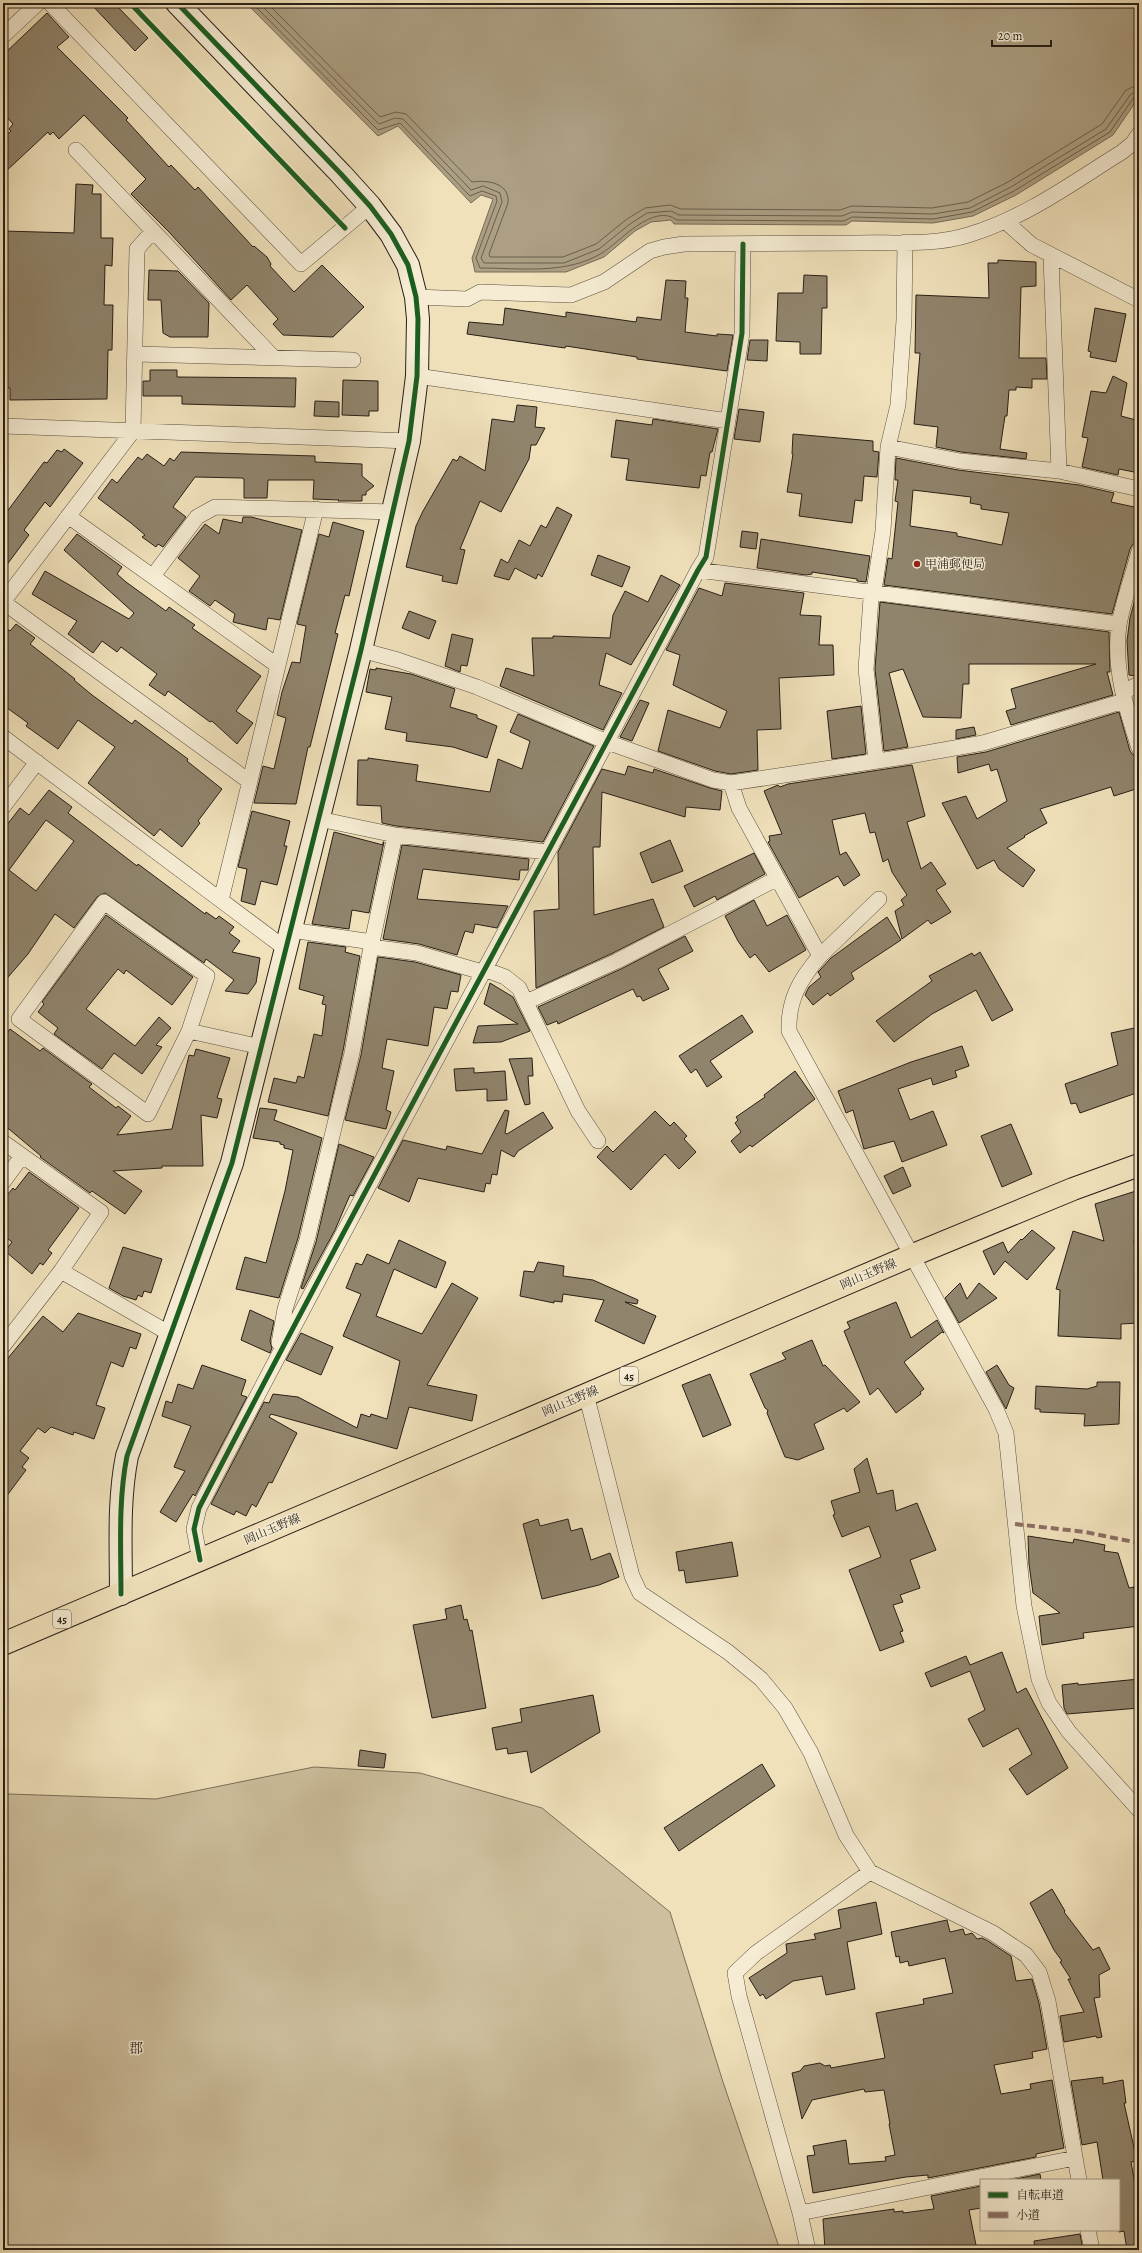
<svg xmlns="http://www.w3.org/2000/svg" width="1142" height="2253" viewBox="0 0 1142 2253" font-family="Alegreya,'Noto Serif JP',serif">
<rect width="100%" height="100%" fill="#f0e1bb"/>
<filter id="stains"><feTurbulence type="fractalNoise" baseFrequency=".005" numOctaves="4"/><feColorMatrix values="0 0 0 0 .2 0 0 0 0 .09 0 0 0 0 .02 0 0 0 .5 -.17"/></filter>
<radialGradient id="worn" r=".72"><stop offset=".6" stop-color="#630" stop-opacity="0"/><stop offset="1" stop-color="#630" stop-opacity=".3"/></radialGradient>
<path fill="#cec09f" stroke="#7b705a" d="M314 1767 420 1773 542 1808 670 1912 723 2082 780 2250H3V1796L9 1794 156 1799Z"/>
<path fill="#ac9f83" stroke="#776c57" d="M246 3H1139V97L1113 135 1016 195 973 216 933 223 852 221 846 225 674 224 671 220 651 222 635 231 604 257 566 272H475L472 258 493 199 481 195 471 203 398 126 378 136Z"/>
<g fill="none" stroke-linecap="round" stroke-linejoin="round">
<path stroke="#6a5f4c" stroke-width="1" d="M252 3 378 130 400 123 470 196 482 191 496 196 497 201 476 258 480 268C520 268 566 275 602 253 620 242 653 202 677 220L844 221 852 217 933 219 972 212 1014 191 1110 132 1134 97 1139 96
M259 3 379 124 395 118 403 119 471 190 483 186 500 193 502 202 481 258 484 263H564L599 249 630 224 647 213 671 211 679 215 842 216 852 212 933 214 970 208 1011 187 1106 129 1131 94 1139 91
M267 3 380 117 396 112 406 114 472 182C486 180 510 182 508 203L489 254 490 257H563L596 244 627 219 645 208 670 205 681 209 840 210 852 206 932 208 968 202 1008 182 1102 124 1126 90 1139 84"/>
</g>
<path fill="#90846c" stroke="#281f16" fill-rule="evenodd" d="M90 3H114L148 38 135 51Z
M47 13 69 37 57 47 128 118 126 120 169 167 171 165 195 190 198 187 253 247 254 246 267 257 271 264 270 266 294 292 322 265 364 307 333 337 283 335 273 324 278 319 247 285 231 300 169 232 131 194 146 179 84 115 59 139 53 132 50 135 48 132 3 174V138L11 131 9 129 13 124 3 113V55Z
M76 184 93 185 92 194H101V238H113L112 266 105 265 104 305H113L112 350H108L107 399 10 400V388H3V231L74 233Z
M998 260 1036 262V286L1021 287 1019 358H1046L1047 379H1032V388L1016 387V390H1009L1007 416H1005L1000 449 1027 453 1026 459 961 452 936 447 938 427 914 424 920 353H915L916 295 989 298 988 263H998Z
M149 270 178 271 209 303 208 337H170L163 333 161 300H148Z
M804 275 827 276V308H822L821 354H800V342L776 341 778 293H803Z
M666 280 686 281 685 298H688L685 332 717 336V334L733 335 727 371 637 359V357L566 346 565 348 467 334 469 322 503 325 505 308 566 317V312L636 322 637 317 661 320Z
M1095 308 1126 314 1116 362 1090 357 1091 352 1088 351Z
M750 340H768L767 361 747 360Z
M150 370H177V377L296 378 295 407 182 404V396H143V381H150Z
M1113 376 1127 383 1121 416 1136 420 1134 431 1139 432V473L1119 469 1118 475 1082 467 1088 438 1082 437 1091 391 1106 393Z
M343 380 378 381V411H369V416L342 415Z
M315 401 339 402V417L314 416Z
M517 405 537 407 535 427 545 428 536 445H531L529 459 501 512 480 501 460 549 465 550 457 584 442 581 443 576 406 567 416 526 423 511 453 459 457 461 460 456 485 471 492 419 514 422Z
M739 409 764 412 760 442 734 439Z
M653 419 718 429 712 452H710L706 476 701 475 699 488 626 480 629 459 611 457 616 420 652 425Z
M793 434 873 441V451L879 452 877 477 864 476 862 501 855 500 852 523 799 516 802 494 787 492 793 454H792Z
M64 449 83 463 50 507 45 502 24 530 29 535 3 570V517L44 462 47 463 57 450 62 452Z
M181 452 315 456V462L362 464V476L374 486 366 492V495H362V501H338L339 500 313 499 314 480H268L267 498H244V479L242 478 195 477 173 507 186 517 163 547 158 544 156 547 142 537 145 535 131 523 98 498 112 479 117 483 138 457 142 460 147 454 164 466 170 458 174 461Z
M896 458 958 470 1079 485 1114 493 1111 502 1139 508V542L1133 544 1130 549 1112 614 884 585 888 558 892 559 898 502 895 501 898 480H895ZM913 490 971 497 970 503 981 505V509L1009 513 1002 545 957 536V533L910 526Z
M557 507 572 515 542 577 538 574 536 579 515 568 509 580 494 576 501 559 508 563 519 540 530 546 541 525 546 528Z
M243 517H251L302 530 280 620 268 618 266 630 233 622 235 614 215 600 210 606 189 591 200 576 178 558 205 524 219 534 223 519 242 523Z
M333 522 364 531 349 596 345 595 335 633 338 634 310 747H308L296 804 254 803 263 766 274 769 286 718 277 715 282 692 292 662 300 663 306 626 297 624 319 534 329 537Z
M742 531 758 533 756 549 740 547Z
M77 534 122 567 117 574 126 582 166 611 169 607 195 625 192 628 261 676 236 711 253 723 237 744 212 721 210 722 168 691 165 696 149 685 157 674 121 647 117 652 102 641 93 653 68 634 77 621 32 594 45 571 129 619 134 613 64 550Z
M761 539 870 556 866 582 857 581V579L812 572V574L806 575 757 568Z
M598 555 630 567 622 587 591 575Z
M661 575 680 585 631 665 606 653 599 685 622 693 603 730 500 686 506 668 534 676 532 638H553V636L610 638 613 615 625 591 648 602Z
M725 583 804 593 800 615 821 616 819 645H833L834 675 779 678 781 729 757 730 758 770 731 774 715 771 658 751 668 710 720 728 727 711 673 685 680 655 666 650 699 588 722 596Z
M1139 584V667L1138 675 1135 676 1129 675 1127 641 1130 618Z
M880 602 1109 632 1110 672H1107L1113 695 1011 725 1006 711 1016 708 1011 689 1096 664H969V684H963L961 718 923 717 903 669 889 673 908 747 884 751 875 669Z
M409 611 436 621 429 639 402 628Z
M16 624 35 638 30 644 75 679 74 680 92 695 132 724 135 720 188 759 187 761 222 789 198 821 200 823 182 847 160 829 154 836 88 783 115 747 78 720 58 749 26 726 28 723 3 705V626L10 631Z
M452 634 473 639 467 666 461 665 460 672 445 666Z
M376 668 411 674 455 689 450 707 477 715V718L497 726 487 758 453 747 406 741 407 733 385 729 392 697 366 692 370 669 376 670Z
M640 700 649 703 632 741 620 737Z
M861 706 866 754 832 759 827 711Z
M1119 712 1130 751 1133 755 1139 757V788L1114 796 1111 787 1040 809 1047 823 1024 836 1025 837 1007 848 1035 870 1023 887 999 869 994 860 977 869 942 803 966 796 977 819 1007 801 997 769 991 771 989 764 958 773 957 757 986 752Z
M518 714 594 746 543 842 396 826 382 823 381 806 357 805 358 760H368V758L418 765 416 781 490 792 498 759 522 769 530 741 510 732Z
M974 727 976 735 956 739V730Z
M912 765 925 816 907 822 921 869 931 862 946 884 936 890 951 912 931 924 928 920 902 939 895 911 904 905 901 900 907 895 892 872 888 859 883 862 875 832 870 833 865 813 832 820 840 855 846 852 860 875 844 886 838 876 799 898 768 842 770 841 769 836 782 834 764 791 778 785 780 787 788 784Z
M628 766 653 773 654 769 710 788 722 791 720 810 686 807 685 817 602 792 600 847H593L594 915 653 899 664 927 613 953 536 988 534 911 559 909 558 852 602 769 625 775Z
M49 790 72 807 68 813 137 866 138 864 205 914 206 912 216 919 219 916 234 927 229 933 240 941 232 952 260 958 256 983 248 994 225 991 234 980 206 959 204 963 105 893 97 897 74 928 55 914 28 954 3 983V830L20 808 29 815ZM46 820 74 841 36 891 9 870Z
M252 811 290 821 284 846H287L277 885 261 881 255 905 241 901 247 869 238 867Z
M334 832 383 845V842H384L369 913 352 910 349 929 312 924Z
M670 840 683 871 652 883 640 853Z
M402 845 529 859 528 870H520L519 880 423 869 417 899 508 906 497 928 475 924 473 933 465 931 457 955 419 944 383 939Z
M754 853 765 874 717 900 715 896 694 907 684 886Z
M754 900 767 926 787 915 806 950 769 972 755 954 750 958 738 941 725 916Z
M106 915 193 977 172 1005 126 970 124 974 118 969 86 1009 135 1046 159 1017 171 1028 156 1045 162 1047 142 1074 114 1053 102 1069 54 1034 58 1028 38 1012 44 1004 42 1002Z
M887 917 901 940 851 973 854 979 830 996 828 993 813 1005 805 995 809 987 821 977 818 972 820 970 831 958Z
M685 936 693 951 658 969 669 989 643 1001 640 996 637 997 633 989 558 1024 557 1021 547 1025 538 1007 621 969Z
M308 942 346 947 345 952 360 956 343 1051 328 1116 268 1102 274 1078 296 1083 298 1076 304 1078 314 1034 322 1036 326 1005 322 1004 324 996 299 989Z
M980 952 1013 1010 992 1021 976 990 932 1014 894 1042 876 1021 932 981 929 976 972 953 974 956Z
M378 957 415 962 461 975 458 992 451 991 447 1009 434 1007 428 1046 387 1039 382 1068 394 1071 386 1110 391 1112 386 1129 345 1120 361 1055Z
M490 983 513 997 530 1031 501 1042 473 1043 478 1026 518 1024 484 1004Z
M742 1015 753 1032 710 1061 722 1077 707 1087 696 1069 691 1073 679 1056Z
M1139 1027V1092L1080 1113 1076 1103 1071 1104 1065 1084 1118 1065 1111 1033Z
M10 1029 40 1051 43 1048 92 1084 89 1087 116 1108 118 1106 131 1116 117 1135 172 1129 189 1055 194 1056 196 1049 230 1058 217 1098 222 1099 217 1118 201 1115 203 1166H162V1168L113 1171 142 1191 125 1214 92 1191 90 1193 40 1157 41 1156 3 1124V1038Z
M962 1046 969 1066 955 1071 957 1077 933 1085 931 1078 898 1089 910 1120 933 1111 947 1145 902 1162 894 1141 864 1149 853 1110 846 1113 838 1091 911 1062Z
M532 1058 533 1076H528L530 1104 525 1105 509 1059Z
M474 1068V1073L505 1071 507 1100 487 1101V1089L456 1091 454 1069Z
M795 1071 815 1099 752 1147 750 1145 740 1153 731 1141 741 1132 735 1123 738 1120 736 1117 765 1097 764 1095Z
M260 1108 277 1110 274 1120 322 1138 298 1238 279 1298 236 1289 245 1257 266 1263 285 1191 293 1150 284 1148V1145L280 1144V1142L253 1138Z
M505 1110 509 1111 505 1133 507 1134 543 1112 553 1128 518 1151 514 1157 501 1150 497 1175 492 1174 490 1184 486 1183 484 1192 418 1178 409 1202 378 1188 403 1140 446 1150 447 1146 482 1154Z
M655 1111 670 1126 674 1122 687 1136 684 1139 696 1152 679 1169 665 1154 631 1190 597 1157 607 1146 613 1152Z
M1011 1124 1032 1174 1002 1187 981 1136Z
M339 1144 374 1157 353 1196 350 1195 335 1230 303 1289 301 1288 316 1242Z
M903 1167 911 1186 893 1194 884 1176Z
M29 1172 79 1208 48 1250 52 1253 43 1265 40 1263 32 1274 5 1251 12 1242 3 1235V1200L13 1188 15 1190Z
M1139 1190V1239L1134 1240 1139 1288V1323L1121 1324V1339L1058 1336 1060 1290 1056 1289 1073 1231 1104 1241 1095 1204Z
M1032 1230 1055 1248 1027 1280 1005 1261 994 1275 983 1251 1003 1242 1008 1253 1021 1239 1022 1240Z
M399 1240 446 1262 436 1288 394 1269 376 1316 422 1334 452 1283 478 1298 427 1385 477 1395 472 1421 409 1407 397 1449 271 1414 269 1417 297 1433 272 1483 269 1482 256 1507 252 1504 246 1516 236 1511 234 1515 211 1504 264 1402 269 1403 273 1394 298 1397 357 1428 361 1414 370 1417 371 1414 387 1419 400 1361 343 1336 361 1294 346 1288 356 1263 362 1265 367 1254 389 1264Z
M123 1247 162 1259 151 1293 144 1291 142 1297 138 1295 136 1300 123 1296 109 1288Z
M538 1262 564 1266 563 1276 593 1280 638 1300 637 1304 625 1302 656 1316 644 1344 595 1321 604 1300 563 1294 562 1302 554 1301V1303L520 1296 524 1271 534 1272Z
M960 1283 967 1299 979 1283 997 1298 959 1323 945 1298Z
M896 1302 911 1338 937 1320 944 1333 942 1332 904 1362 924 1389 920 1392 921 1394 896 1413 878 1388 870 1395 844 1331 850 1328 847 1322Z
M250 1310 274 1321 270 1341 272 1348 270 1353 241 1340Z
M78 1313 141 1334 136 1349 130 1347 123 1367 111 1362 96 1405 105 1408 94 1439 74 1432 73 1435 51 1427 45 1433 38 1428 20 1451 29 1458 22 1467 26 1470 3 1501V1364L43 1316 63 1332Z
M301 1333 333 1347 321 1375 286 1360Z
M812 1340 823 1366 825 1365 860 1402 847 1412 844 1408 814 1424 824 1449 798 1460 785 1457 767 1413 768 1410 765 1408 750 1374 786 1359 782 1353Z
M202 1365 246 1380 241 1395 247 1397 195 1496 193 1494 176 1522 160 1512 185 1471 174 1467 191 1426 162 1416 166 1401 172 1403 178 1384 193 1389Z
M997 1365 1009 1385 1014 1388 1006 1409 986 1372Z
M710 1374 731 1425 703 1437 682 1385Z
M1097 1382H1120L1119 1424 1084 1426 1085 1414 1040 1412V1409H1035L1036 1386 1087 1389 1097 1386Z
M867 1458 877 1494 893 1490 896 1511 917 1503 936 1550 910 1560 920 1588 900 1595 903 1602 893 1605 903 1631 900 1632 904 1642 880 1651 849 1570 881 1557 869 1526 842 1537 833 1515 835 1514 831 1501 860 1492 854 1469Z
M538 1519 540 1526 568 1519 571 1531 582 1528 591 1560 610 1553 619 1577 599 1585 542 1599 523 1524Z
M1028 1536 1073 1543 1074 1539 1105 1545 1104 1551 1118 1553 1129 1588 1134 1587 1139 1626 1083 1633 1084 1638 1042 1645 1039 1616 1060 1613 1033 1593 1029 1564Z
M732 1542 738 1576 686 1583 684 1570 679 1571 676 1552Z
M461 1605 464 1620 467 1619 470 1631 472 1630 486 1708 432 1718 413 1625 447 1619 445 1609Z
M1002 1652 1017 1693 1026 1688 1068 1768 1027 1795 1009 1769 1032 1754 1018 1728 983 1747 968 1719 985 1710 970 1671 931 1687 925 1673 966 1656 970 1665Z
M1139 1679V1708L1067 1714 1064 1708 1062 1685 1078 1683V1685Z
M593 1695 600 1732 531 1773 527 1751 508 1754 507 1748 496 1750 492 1728 522 1722 520 1709Z
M360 1750 386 1754 384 1768 358 1766Z
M762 1764 775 1786 679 1851 664 1828Z
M1052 1889 1065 1911 1064 1912 1093 1950 1099 1947 1110 1969 1099 1975 1100 1997 1094 1998 1102 2037 1097 2038 1096 2036 1064 2042 1060 2016 1084 2012 1068 1979H1071L1060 1962 1062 1961 1054 1950 1030 1903Z
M876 1902 882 1934 847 1942 855 1989 826 1995 822 1976 793 1981 766 1999 763 1994 760 1996 749 1978 787 1953 786 1944 816 1939 814 1934 841 1928 838 1910Z
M947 1920 950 1932 963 1929 965 1935 972 1933 977 1939 982 1938 988 1941 1011 1956 1016 1981 1032 1979 1039 2003 1047 2049 1032 2052 1033 2058 994 2065 1001 2094 1031 2089 1030 2084 1052 2080 1064 2148 1036 2154V2157L928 2178V2175L906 2177 813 2193 807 2156 815 2155 813 2146 846 2140 849 2164 886 2161 885 2157 895 2155 889 2124H890L884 2090 865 2092 864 2089 812 2100 802 2119 792 2073 800 2071 804 2066 820 2063 825 2066 830 2065 831 2068 885 2058 876 2013 924 2004 923 1999 953 1993 945 1958 909 1966 908 1961 900 1963 899 1956 896 1957 891 1932Z
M1103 2077V2084L1123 2080 1126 2103H1124L1137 2161 1131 2162 1139 2207V2250H1127L1124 2231 1119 2232V2180H1103L1097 2142 1082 2145 1071 2081Z
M1040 2174 1041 2180H1011Z
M981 2186V2208L969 2210 977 2250H825L823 2219 894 2209V2212L903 2211V2213L934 2209 931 2196Z
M1080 2234 1083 2250H1035L1034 2241Z"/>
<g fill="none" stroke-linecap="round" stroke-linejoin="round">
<g stroke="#5a503f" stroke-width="16">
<path id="street" d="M50 3 301 264 370 206
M3 36 38 3
M76 150 274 358
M1006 222 1032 245 1139 300
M153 231 137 249 133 431 3 602 250 782
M1051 257 1059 471
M416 297 467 299 480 292 571 295 604 282 650 251 664 247 684 244C741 244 799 243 857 243 893 242 933 246 968 235 1025 218 1072 183 1122 152L1133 143 1139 134
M136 354 353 360
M417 376 728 421
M3 426 409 441
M888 447 960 461 1059 471 1139 489
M68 516 278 666
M1139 551C1133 575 1123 601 1119 625 1113 667 1126 709 1139 748
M698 570 1119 624
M153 576 197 517 215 507 393 512
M361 650 398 660 477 687 607 742 713 780 731 783 904 757 983 743 1124 701
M1123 692 1139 684
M3 737 286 949
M876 761 866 669 871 598 874 591 883 531 888 447 898 405 904 320 905 242
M731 783 739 808 820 956C800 979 788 1000 789 1031L996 1409 1006 1433 1024 1606 1039 1679 1049 1703 1069 1732 1139 1810
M3 807 37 762
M319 819 395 835 547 852
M221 900 316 509
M104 902 207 976 189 1031 148 1114 19 1019Z
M291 930 372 942
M371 947 417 953 482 972
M820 956 879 899
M484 969 505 977 519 988 578 1111 598 1141
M526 1002 617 961 776 879
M189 1031 261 1047
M3 1142 101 1212 61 1271 3 1346
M3 1182 22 1156
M61 1271 172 1335
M279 1343 285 1309 307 1240 352 1053 371 947 395 835
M586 1394 632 1576 640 1593 728 1652 761 1679 785 1708 811 1753 846 1835 870 1872 993 1933 1026 1955 1039 1972 1048 2001 1079 2180
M200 1560 194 1529 199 1508C361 1193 533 884 698 570L706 557 742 333 743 244
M800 2213 1075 2158
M1088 2230 1092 2250
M808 2250 800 2213 739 1996 735 1973 756 1953 870 1872"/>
</g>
<g stroke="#281f16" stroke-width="24">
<path id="secondary" d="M121 1594C121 1548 118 1501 127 1456L232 1163 361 650 409 441 417 376 418 319 416 297 408 265 391 234 370 206 341 174 177 3"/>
</g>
<g stroke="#281f16" stroke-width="24">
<path id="primary" d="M3 1644 913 1255 1073 1189 1139 1165"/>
</g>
<use href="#street" stroke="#f5ecd3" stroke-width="15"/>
<use href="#secondary" stroke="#f5ecd3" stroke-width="22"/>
<use href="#primary" stroke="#f0e1bb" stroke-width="22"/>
<path stroke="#8d6e63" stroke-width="4" stroke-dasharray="8 4" stroke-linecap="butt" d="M1015 1524 1085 1532 1139 1543"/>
<g stroke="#f5ecd3" stroke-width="8">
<path id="cycleway" d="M130 3 345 228
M200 1560 194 1529 199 1508C361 1193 533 884 698 570L706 557 742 333 743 244
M121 1594C121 1548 118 1501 127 1456L232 1163 361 650 409 441 417 376 418 319 416 297 408 265 391 234 370 206 341 174 177 3"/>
</g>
<use href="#cycleway" stroke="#1b5e20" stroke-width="5"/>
</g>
<circle fill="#8f2418" stroke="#f5ecd3" stroke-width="1.5" cx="917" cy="564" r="4"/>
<g text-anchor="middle" stroke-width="3" stroke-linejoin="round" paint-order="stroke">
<g fill="#f5ecd3" stroke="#665c4f" stroke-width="1">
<rect x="620" y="1367" width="18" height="18" rx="3"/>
<rect x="53" y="1610" width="18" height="18" rx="3"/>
</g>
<g font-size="11" font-weight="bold" fill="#281f16">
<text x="629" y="1380">45</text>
<text x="62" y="1623">45</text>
</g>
<g font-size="12" fill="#281f16" stroke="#f5ecd3" text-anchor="start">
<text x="925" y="568">甲浦郵便局</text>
</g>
<g font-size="12" fill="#281f16" stroke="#f5ecd3">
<text transform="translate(868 1274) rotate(-23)" y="4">岡山玉野線</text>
<text transform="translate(570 1401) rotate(-23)" y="4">岡山玉野線</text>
<text transform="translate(272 1529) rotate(-23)" y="4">岡山玉野線</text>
</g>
<g font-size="14" fill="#281f16" stroke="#f5ecd3">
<text x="136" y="2053">郡</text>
</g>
</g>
<rect width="1142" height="2253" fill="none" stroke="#f0e1bb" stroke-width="16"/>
<rect x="4" y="4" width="1134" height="2245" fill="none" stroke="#281f16" stroke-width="2"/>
<rect x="8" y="8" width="1126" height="2237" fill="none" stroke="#281f16"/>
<rect x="980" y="2179" width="140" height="52" fill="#f5ecd3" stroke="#a39a87"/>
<rect x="988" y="2192" width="20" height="6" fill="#1b5e20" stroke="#a39a87"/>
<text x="1016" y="2199" font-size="12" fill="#281f16">自転車道</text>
<rect x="988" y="2212" width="20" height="6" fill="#8d6e63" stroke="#a39a87"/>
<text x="1016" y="2219" font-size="12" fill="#281f16">小道</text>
<path d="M992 40v6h59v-6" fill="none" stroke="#281f16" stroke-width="2"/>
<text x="998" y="40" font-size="12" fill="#281f16" stroke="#f5ecd3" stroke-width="3" paint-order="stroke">20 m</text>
<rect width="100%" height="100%" filter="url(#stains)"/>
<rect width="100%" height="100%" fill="url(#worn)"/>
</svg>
